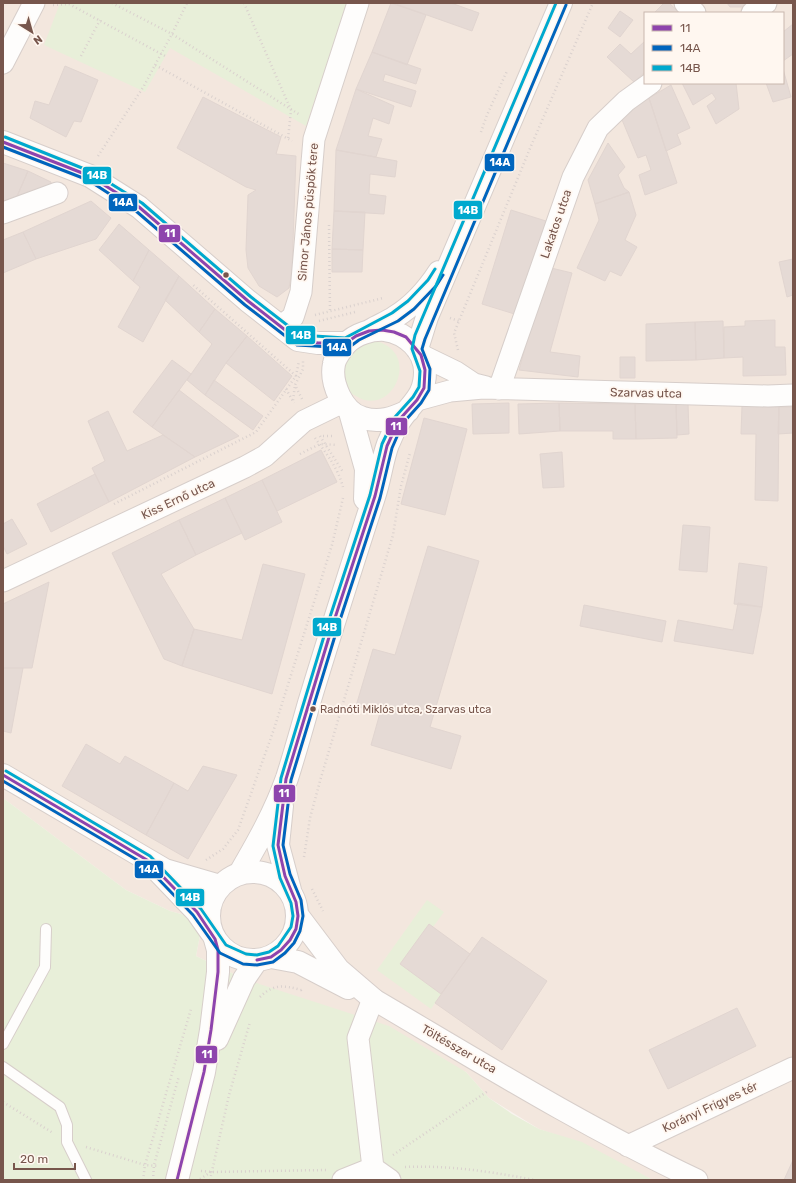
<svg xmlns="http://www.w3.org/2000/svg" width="796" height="1183" viewBox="0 0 796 1183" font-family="Rubik,sans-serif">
<rect width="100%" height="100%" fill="#f8f3ee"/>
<path fill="#f3e7de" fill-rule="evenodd" d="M3 3H793V1180H653L557 1135 539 1129 489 1098 466 1072 244 979 196 956 203 920 170 911 126 890 3 798ZM645 13H783V83H645Z"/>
<path fill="#e8efd9" d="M60 3H347L306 126 170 48 145 92 44 45Z
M369 340C425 346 394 420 356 396 351 394 345 389 344 383 342 375 344 365 344 356Z
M3 798 126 890 170 911 203 920 196 956 244 979 389 1026 466 1072 489 1098 512 1114 539 1129 582 1142 653 1180H3Z
M427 900 444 912 433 927 429 924 400 964 441 994 431 1009 377 970Z"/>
<path fill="#e5dad5" stroke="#e1d5d0" d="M391 3 426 15 407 65 372 52Z
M393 3H451L479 13 472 31Z
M664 3H669L680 13H654Z
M727 3H749L742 7H730Z
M620 11 633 20 620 37 608 28Z
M793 24V54L783 61V32Z
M645 41V72L634 82 607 57 620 44 631 54Z
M372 52 421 69 416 84 385 74 383 81 416 91 411 107 356 89Z
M65 66 98 80 81 122 74 121 66 137 30 118 35 101 49 105Z
M783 69 791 97 773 102 766 83H783Z
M682 83H736L739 109 716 124 707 106 716 99 712 93 693 105Z
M671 85 690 128 677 134 681 144 666 151 649 98Z
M356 89 394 106 389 124 373 118 368 136 382 139 376 157 336 150Z
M203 97 281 137 276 154 296 156 292 271 289 288 277 297 259 286 248 268 246 250 248 195 256 190 246 187 177 148Z
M649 98 677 183 645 195 639 175 651 170 646 155 638 158 620 115Z
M608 143 625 167 618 175 624 188 629 192 595 204 588 180Z
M336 150 397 161 395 177 370 174 369 194 386 196 384 214 334 211Z
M3 163 28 171 15 201 3 205Z
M28 171 51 182 46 198 15 201Z
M629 192 636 215 625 240 637 247 621 276 610 271 605 281 577 268 599 220 595 204Z
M91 201 111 218 96 239 36 259 23 232Z
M511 210 549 222 521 316 482 304Z
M334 211 365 212 363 250 332 249Z
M119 224 149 250 133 281 99 250Z
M23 232 36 259 3 273V240Z
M332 249 363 250 362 272H332Z
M149 250 179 276 143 342 118 327 140 287 133 281Z
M793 259V295L787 297 779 262Z
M547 267 572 273 550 352 580 356 578 377 519 370Z
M179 276 215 309 199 332 165 300Z
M215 309 247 336 226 363 205 395 187 380 212 344 199 332Z
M775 320V347H785L786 375 743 376V357L724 358V327L745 326V321Z
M723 321 724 358 696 360 695 322Z
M695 322 696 360 646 361V324Z
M247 336 292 376 274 401 226 363Z
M620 357H635V378H620Z
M172 360 191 374 152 427 133 412Z
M214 380 263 416 253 430 205 395Z
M179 390 239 436 195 457 152 427Z
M509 403V433L473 434 472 404Z
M559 403 560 431 519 434 518 404Z
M559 403 635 404 636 439H613V431H560Z
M676 403 677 438 636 439 635 404Z
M676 403H688L689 434 677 435Z
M742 406 779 407 778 501 755 500 756 434H741Z
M779 407H793V433L778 434Z
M108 411 127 451 163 435 195 457 109 502 92 468 105 461 88 421Z
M424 418 467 429 445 515 401 504Z
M321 450 337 482 277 511 262 480Z
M562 452 564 487 543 488 540 454Z
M95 474 109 502 51 532 37 504Z
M262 480 282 522 245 540 225 498Z
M225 498 242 533 196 555 179 520Z
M12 519 27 544 7 554 3 546V524Z
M179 520 196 555 161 574 194 629 182 666 164 659 112 553Z
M683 525 710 527 707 572 679 570Z
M428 546 479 561 430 727 461 736 451 769 371 745 380 713 356 706 373 649 395 655Z
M739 563 767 567 762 607 734 604Z
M263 564 305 574 272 694 182 666 194 629 242 640Z
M49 582 32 668H3V604Z
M738 603 762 607 753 654 674 641 678 620 733 630Z
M584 605 666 621 662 642 580 626Z
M3 668H23L11 733 3 731Z
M86 744 120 764 125 756 174 783 146 835 62 786Z
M203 766 237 775 188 859 146 835 174 783 188 791Z
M429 924 470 954 441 994 400 964Z
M482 937 547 981 502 1050 435 1003Z
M737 1008 756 1046 668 1089 649 1050Z
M793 1160V1180H784Z"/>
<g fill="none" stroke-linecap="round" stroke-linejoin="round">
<g stroke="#d7ceca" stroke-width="12">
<path id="service" d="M3 1044 45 967 46 929
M3 1067 60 1107 67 1125V1142L86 1180"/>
</g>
<g stroke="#d7ceca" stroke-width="23">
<path id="minor" d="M685 3 695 13
M752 13 766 3
M3 63 34 3
M3 213 57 193
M281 326 293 317 301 292 314 139 358 3
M421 355 456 372 474 384 486 387
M499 389 573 177 598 128 626 101 651 83
M417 400 450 391 483 388 768 396 793 395
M3 581 245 467 265 456 304 421 343 402
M628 1146 793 1068
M343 1180 373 1168
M390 1180 373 1168 358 1038 373 999C480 1062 585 1127 697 1180"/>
</g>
<g stroke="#d7ceca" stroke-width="24">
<path id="tertiary" d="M3 142 90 176 139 207 248 301 298 340 318 343H346
M371 330C379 325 388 322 395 317 413 306 428 289 439 272
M417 349 427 317 561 3
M350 412 366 469 365 499
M3 775 165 870 220 886
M282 806 278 845 290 890
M154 867 197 912 211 932
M209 916a44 44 0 1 1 88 0a44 44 0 1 1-88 0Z
M240 873C258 842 275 812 287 778 295 753 302 728 309 703 330 634 352 565 374 497 380 480 382 460 388 444 392 436 395 426 401 419 413 402 425 395 425 372 425 350 406 333 385 330 372 329 355 334 346 344 342 348 335 358 334 364 330 383 343 413 363 418 380 423 393 418 408 411
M298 916 338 969 373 999
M271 957 298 962 348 988
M217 1039 244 979 257 960
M177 1180 204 1072 211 1030 218 972V950L215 939"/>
</g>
<path stroke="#dad1ce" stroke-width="2.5" stroke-dasharray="1 3" stroke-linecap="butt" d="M112 3 172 34 300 115
M244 3 291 110 288 139
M53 5 69 4 167 57
M81 56 100 20
M155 65 172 34 187 3
M481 132 487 115 507 71
M98 156 144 86 155 65 292 141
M329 225 330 311
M315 315 383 298
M450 318 459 321
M319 321 355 312
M458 350 454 333 531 146 593 3
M296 376 299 361
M286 389 294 403
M302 399 295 385 303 369V361
M293 400 295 385
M320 436 343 472
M323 436H334
M315 438C326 453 338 468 343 487
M300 454 320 444 337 445
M114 504 256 432 296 376 192 284
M304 857 310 818 320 781 393 535 401 486 410 453
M206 860 223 849 238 830 274 729 332 545 343 498
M312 889 323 911
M260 997C273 984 284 985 301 990L303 987
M3 1102 53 1133
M86 1147 145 1165 159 1166
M393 1155 488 1091
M405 1167C450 1165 492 1172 535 1180
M201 1171 212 1172 326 1170
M3 1177 4 1180
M200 1179 211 1172
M143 1180 145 1165 191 1009
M153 1180 154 1165 179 1076
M210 1180 229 1095 250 1022"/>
<use href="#service" stroke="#fefdfc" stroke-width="10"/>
<use href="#minor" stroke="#fefdfc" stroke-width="21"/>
<use href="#tertiary" stroke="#fefdfc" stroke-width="22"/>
<g stroke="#fff7f0" stroke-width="6">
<path id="bus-1" d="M3 142 90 176 139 207 248 301 298 340 318 343H346L356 336 369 331 382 330 394 332 406 337 421 355 425 370 424 388 417 400 399 420 387 446 375 496 333 624 286 779 278 845 285 876 296 902 298 916 296 929 290 940 281 950 271 957 257 960
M3 775 147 860 197 912 215 939 218 950V972L211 1030 204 1072 177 1180"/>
</g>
<g stroke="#fff7f0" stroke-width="6">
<path id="bus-2" d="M3 147 88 180 136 211 245 305 297 345 348 348 359 340 398 321 414 309 436 286 443 275
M3 781 144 864 193 915 220 953 243 964 257 965 273 962 285 953 294 943 300 931 303 916 301 900 290 874 283 845 291 780 338 626 380 498 392 448 403 423 421 403 429 390 430 369 422 349 425 339 566 5"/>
</g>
<g stroke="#fff7f0" stroke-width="6">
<path id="bus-3" d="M5 137 92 172 142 203 251 297 300 335 345 338 392 313 408 301 428 280 435 269
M6 771 150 856 201 909 226 945 246 954 257 955 269 952 278 946 291 927 293 916 291 903 280 878 273 846 281 778 328 623 370 495 382 444 395 417 413 397 419 387 420 371 412 349 415 335 556 3"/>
</g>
<use href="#bus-1" stroke="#8e44ad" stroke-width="3"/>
<use href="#bus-2" stroke="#0065bd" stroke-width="3"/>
<use href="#bus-3" stroke="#00a9ce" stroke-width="3"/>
</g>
<g fill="#77564c" stroke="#fff7f0" stroke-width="1.5">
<circle cx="226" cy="275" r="3.5"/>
<circle cx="313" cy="709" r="3.5"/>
</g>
<g text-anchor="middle" stroke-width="3.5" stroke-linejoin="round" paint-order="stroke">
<g font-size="11" fill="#77564c" stroke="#fff7f0" text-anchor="start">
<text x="320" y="713">Radnóti Miklós utca, Szarvas utca</text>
</g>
<g font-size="12" fill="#77564c" stroke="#fff7f0">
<text transform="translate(308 212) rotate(-85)" y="4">Simor János püspök tere</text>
<text transform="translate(556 224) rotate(-71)" y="4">Lakatos utca</text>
<text transform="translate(646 393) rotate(1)" y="4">Szarvas utca</text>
<text transform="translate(178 499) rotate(-25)" y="4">Kiss Ernő utca</text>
<text transform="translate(459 1049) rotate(30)" y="4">Töltésszer utca</text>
<text transform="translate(710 1107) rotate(-25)" y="4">Korányi Frigyes tér</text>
</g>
</g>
<g stroke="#fff7f0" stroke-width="1.5">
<rect x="484" y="153" width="31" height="19" rx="4" fill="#0065bd"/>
<rect x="82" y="166" width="30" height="19" rx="4" fill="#00a9ce"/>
<rect x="108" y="193" width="30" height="19" rx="4" fill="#0065bd"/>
<rect x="453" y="200" width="30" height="20" rx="4" fill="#00a9ce"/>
<rect x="158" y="224" width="23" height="19" rx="4" fill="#8e44ad"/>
<rect x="285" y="325" width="31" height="20" rx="4" fill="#00a9ce"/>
<rect x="322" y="338" width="30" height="19" rx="4" fill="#0065bd"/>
<rect x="385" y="417" width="23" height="19" rx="4" fill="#8e44ad"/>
<rect x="312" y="617" width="30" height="20" rx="4" fill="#00a9ce"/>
<rect x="273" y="784" width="23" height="19" rx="4" fill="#8e44ad"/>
<rect x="134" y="860" width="30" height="19" rx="4" fill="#0065bd"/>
<rect x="175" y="888" width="30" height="19" rx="4" fill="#00a9ce"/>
<rect x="195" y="1045" width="23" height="19" rx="4" fill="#8e44ad"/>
</g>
<g font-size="11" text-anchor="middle" font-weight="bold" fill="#fff">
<text x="500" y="166">14A</text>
<text x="97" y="179">14B</text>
<text x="123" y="206">14A</text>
<text x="468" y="214">14B</text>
<text x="170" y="237">11</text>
<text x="301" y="339">14B</text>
<text x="337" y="351">14A</text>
<text x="396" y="430">11</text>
<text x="327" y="631">14B</text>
<text x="284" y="797">11</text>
<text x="149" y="873">14A</text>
<text x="190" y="901">14B</text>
<text x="207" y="1058">11</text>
</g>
<rect width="796" height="1183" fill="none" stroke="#77564c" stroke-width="8"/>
<rect x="644" y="12" width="140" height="72" fill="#fff7f0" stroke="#c9b7ae"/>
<rect x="652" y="25" width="20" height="6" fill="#8e44ad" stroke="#c9b7ae"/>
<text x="680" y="32" font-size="12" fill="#77564c">11</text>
<rect x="652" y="45" width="20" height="6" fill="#0065bd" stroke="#c9b7ae"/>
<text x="680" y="52" font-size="12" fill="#77564c">14A</text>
<rect x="652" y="65" width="20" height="6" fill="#00a9ce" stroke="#c9b7ae"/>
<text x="680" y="72" font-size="12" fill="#77564c">14B</text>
<g transform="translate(32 32) rotate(143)" stroke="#fff7f0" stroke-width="3" paint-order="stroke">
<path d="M0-3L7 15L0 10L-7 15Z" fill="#77564c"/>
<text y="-6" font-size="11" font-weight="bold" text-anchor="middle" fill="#77564c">N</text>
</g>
<path d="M14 1163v6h61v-6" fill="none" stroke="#77564c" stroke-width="2"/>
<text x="20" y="1163" font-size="12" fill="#77564c" stroke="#fff7f0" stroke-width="3" paint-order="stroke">20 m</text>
</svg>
